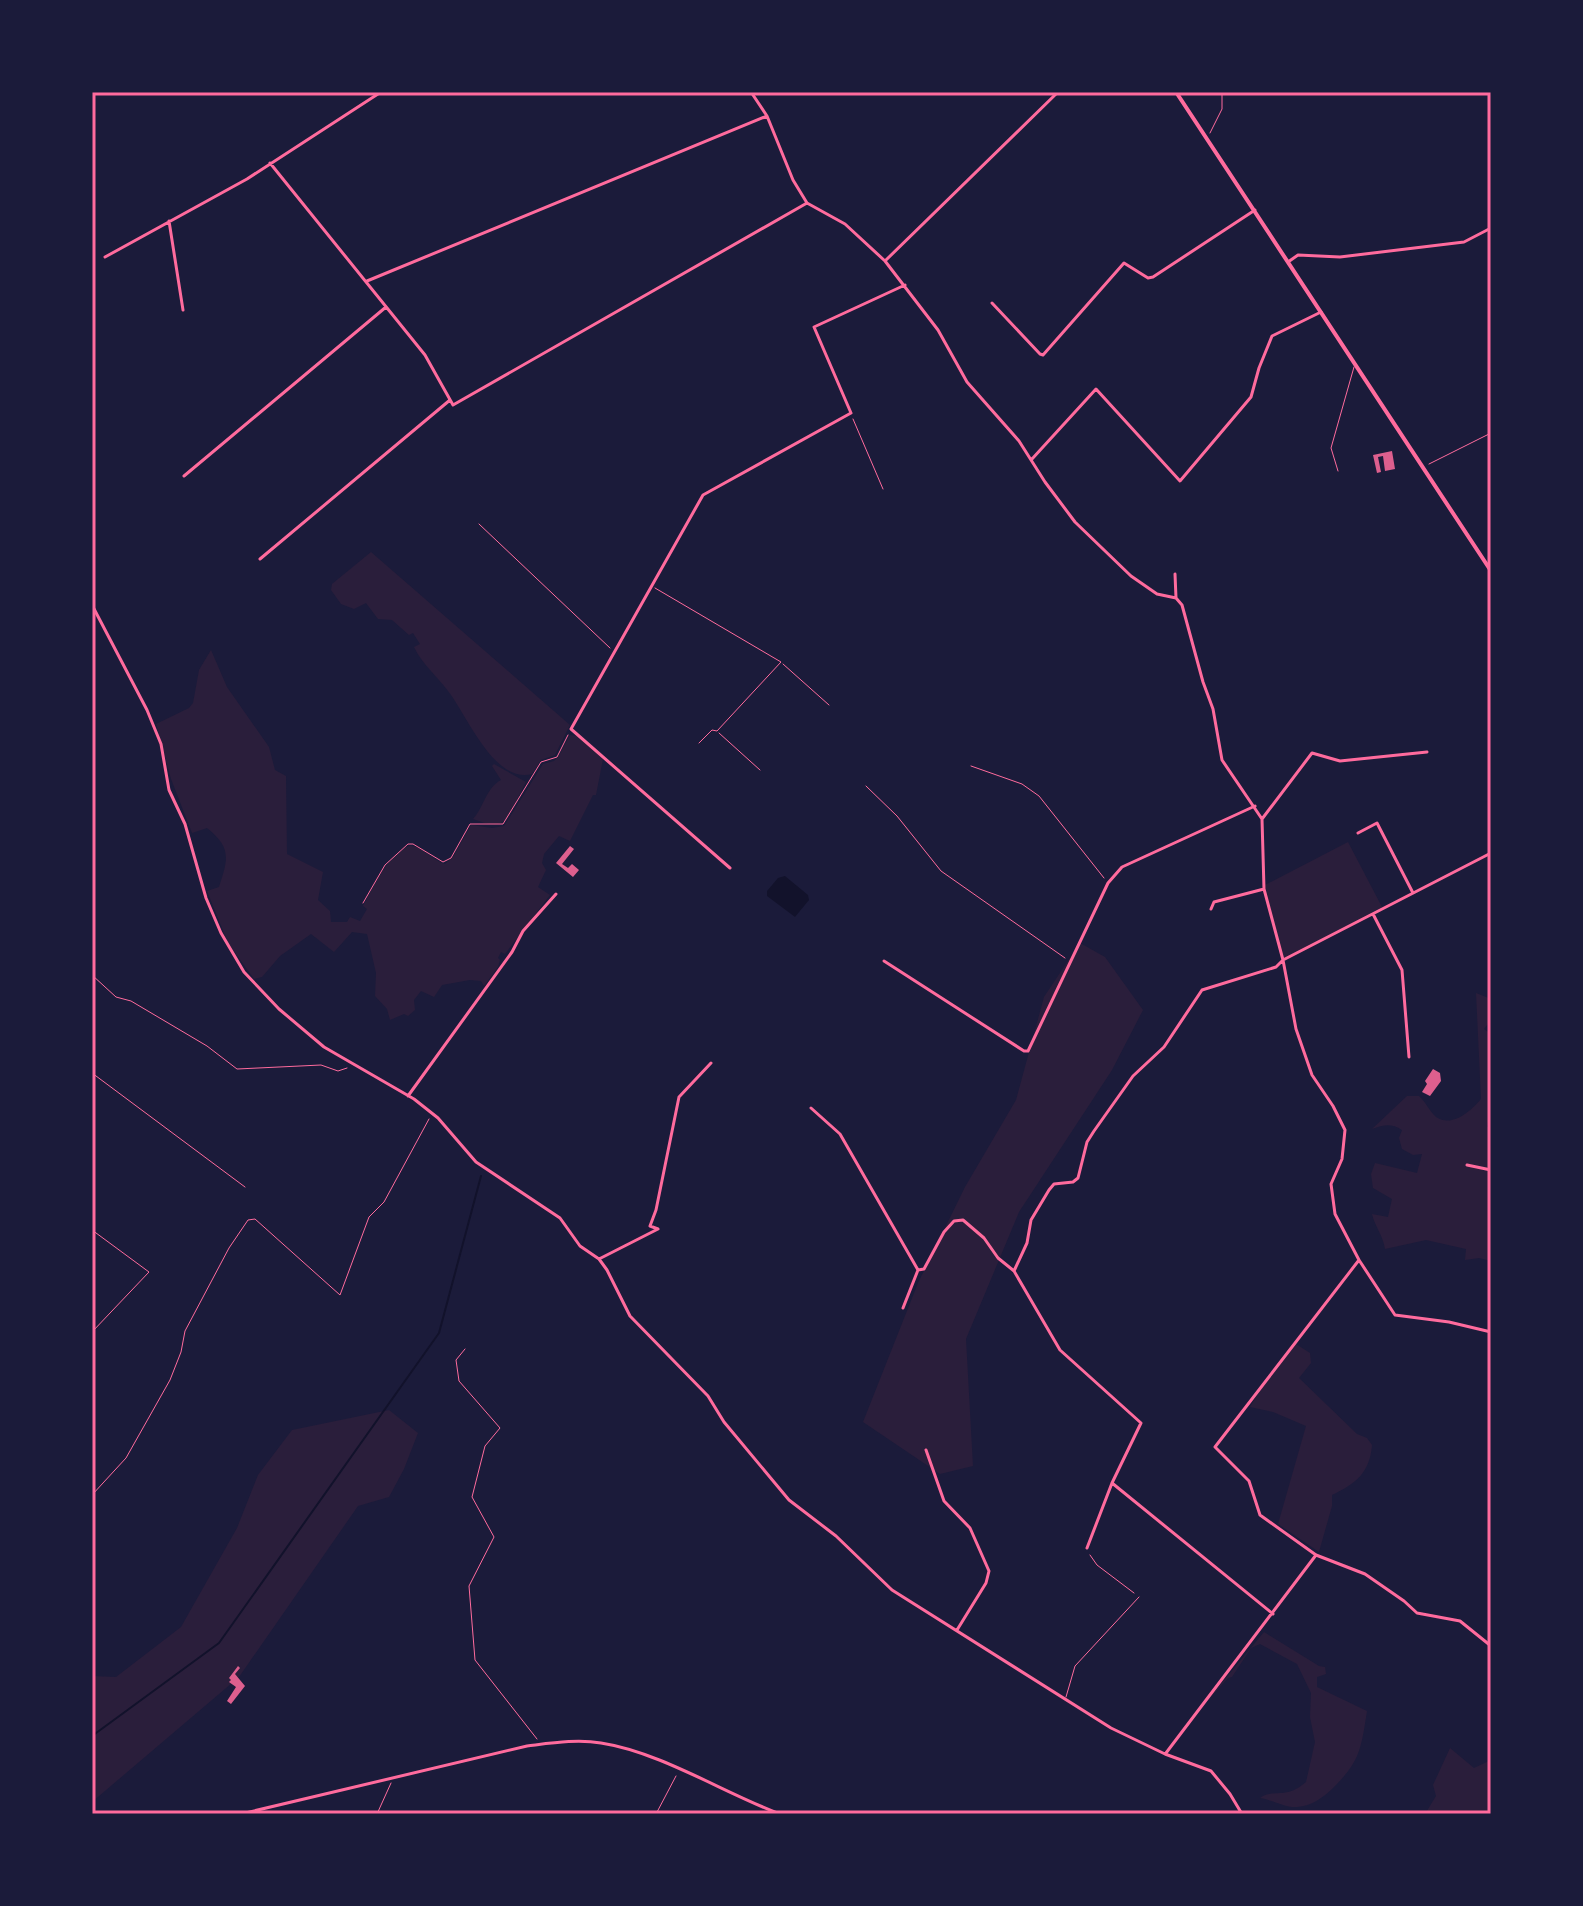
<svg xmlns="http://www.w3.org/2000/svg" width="1583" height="1906" viewBox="0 0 1583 1906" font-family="'Open Sans',sans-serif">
<rect width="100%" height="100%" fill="#1b1b3a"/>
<path fill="#2a1e3b" d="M371 552 570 725 555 755 541 760 532 774C494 784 467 715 448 691 437 676 422 664 414 647L420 644 413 633 409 635 392 620 378 619 366 603 354 609 341 604 331 590 332 584Z
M211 650 227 687 269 747 275 770 286 776 287 854 323 872 318 900 330 911 331 922H347L350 917 360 921 367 909 363 906C371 891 392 847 410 846 421 845 434 861 445 864L453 857 471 825 492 828 504 826 543 764 554 761 558 757 570 735 577 736 603 759 596 795H593L570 841 559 836 544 854 542 863 546 870 538 887 550 895 505 954 501 952 498 958 500 960 498 967 484 986 481 981 470 980 442 985 434 997 421 991 414 1000 415 1010 408 1016 404 1014 390 1020 387 1009 375 996 376 973 367 934 352 932 334 952 311 934 280 956 262 977 254 979 228 943 207 891 219 887C228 859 232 848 207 828L192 833 171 779 156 724 189 708 193 703 199 670Z
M494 764 526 782 507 819C497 829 485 823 473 819 484 807 486 788 501 780L492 766Z
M1348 842 1382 907 1283 960 1265 885Z
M1080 943 1105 957 1143 1010 1112 1070 1019 1212 966 1339 973 1466 940 1474 863 1422 918 1283 965 1187 1016 1100 1044 997Z
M1476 993 1491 999V1020L1484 1029 1491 1034V1107L1487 1127 1491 1126V1261L1479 1258 1465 1260 1466 1249 1426 1240 1385 1249C1383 1235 1375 1227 1372 1214L1388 1217 1392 1199 1373 1188 1371 1174 1375 1163 1417 1173 1422 1154 1413 1155 1402 1149 1399 1138 1402 1130C1391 1123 1384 1125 1372 1129L1407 1096H1419C1426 1102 1429 1111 1436 1117 1452 1128 1471 1111 1481 1099Z
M1296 1344 1310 1353 1311 1363 1299 1378 1357 1434 1367 1438 1372 1445C1370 1473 1355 1484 1332 1495V1506L1319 1552 1278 1524 1306 1426 1273 1412 1250 1407 1269 1375Z
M389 1410 418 1433 404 1469 389 1497 358 1506 239 1677 92 1802V1676L116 1677 181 1627 237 1528 258 1475 292 1430Z
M1264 1632 1319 1666 1325 1667 1326 1674 1317 1677V1687L1367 1711C1361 1750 1360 1762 1331 1790 1321 1799 1311 1806 1297 1807 1285 1808 1273 1800 1260 1798 1274 1788 1286 1800 1306 1782L1315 1742 1310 1717 1311 1693 1297 1664 1260 1644 1251 1648 1232 1677 1228 1678 1201 1708Z
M1450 1748 1474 1768 1491 1760V1814H1425L1436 1796 1433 1785Z"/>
<path fill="#12122b" d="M785 876 808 895 809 900 795 917 767 896V891L778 878Z"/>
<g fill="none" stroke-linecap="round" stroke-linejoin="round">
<path stroke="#12122b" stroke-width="2" d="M92 1736 219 1643 439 1333 481 1176"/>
</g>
<path fill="#dd5f8e" d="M1392 451 1395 469 1385 471 1383 456 1378 457 1381 472 1377 473 1373 455Z
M570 846 574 849 562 864 568 868 572 864 579 870 573 877 556 863Z
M1433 1069 1440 1073 1441 1081 1430 1096 1422 1092 1427 1084 1425 1081Z
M238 1666 240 1668 235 1674 245 1686 231 1704 227 1701 236 1687 229 1682 231 1680 229 1678Z"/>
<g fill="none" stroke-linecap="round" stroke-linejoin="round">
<path stroke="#ff6b9d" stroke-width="1" d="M1210 133 1222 109V92
M853 419 883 489
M1429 464 1491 433
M479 524 610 648
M655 588 781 662 717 731 712 730 699 743
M783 664 829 705
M719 733 760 770
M971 766 1022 784 1039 796 1104 878
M866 786 897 816 941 871 1065 958
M363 903 385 865 408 844H413L443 862 451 858 470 824H503L541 762 557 757 568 735
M92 975 116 997 131 1001 207 1046 237 1069 321 1065 338 1071 347 1068
M92 1073 245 1187
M92 1230 149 1272 92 1332
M465 1349 456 1360 459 1381 500 1428 485 1446 472 1497 494 1537 469 1586 475 1660 537 1739
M92 1495 126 1458 170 1380 181 1352 185 1331 229 1248 248 1220 255 1219 340 1295 369 1217 384 1202 429 1119
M1090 1555 1097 1565 1134 1593
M377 1814 391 1783
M656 1814 676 1776"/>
<path stroke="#ff6b9d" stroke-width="1" d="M1338 471 1331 448 1354 367
M1066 1697 1075 1666 1139 1597"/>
<path stroke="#ff6b9d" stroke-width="3" d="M751 92 767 116 793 180 807 203 845 224 885 261 938 330 967 382 1019 441 1045 482 1075 522 1131 576 1157 594 1176 598 1182 605 1203 682 1213 709 1222 760 1262 819 1264 889 1283 960 1296 1029 1312 1075 1333 1106 1345 1130 1342 1159 1331 1184 1335 1214 1359 1260 1395 1315 1449 1322 1491 1332
M270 163 425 355 453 405 807 203
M169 221 183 310
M105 257 247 179 381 92
M885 261 1058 92
M1288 262 1298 255 1340 257 1464 242 1491 228
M367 281 767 116
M992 303 1040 354 1043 355 1124 263 1148 278 1153 277 1255 210
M1032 459 1096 389 1180 481 1251 397 1259 368 1272 336 1321 312
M184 476 386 307
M260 559 450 400
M1175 574 1176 598
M92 605 147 710 161 744 169 790 185 824 206 898 221 933 244 972 279 1009 324 1047 414 1099 438 1118 476 1162 560 1218 580 1246 599 1259 607 1270 630 1316 708 1396 724 1422 789 1500 836 1536 892 1590 1111 1728 1165 1754 1211 1771 1230 1794 1242 1814
M1262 819 1312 753 1340 761 1427 752
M1358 833 1377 823 1413 893
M730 868 571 729 703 495 851 413 814 327 905 285
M1211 909 1214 902 1264 889
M1373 914 1402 970 1409 1057
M884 961 1024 1051H1028L1108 883 1122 867 1255 806
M408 1096 512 952 523 931 556 894
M811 1108 840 1134 918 1270 924 1269 944 1232 954 1221 963 1220 984 1238 998 1258 1014 1271 1060 1350 1141 1423 1112 1483 1087 1548
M1467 1165 1491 1170
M599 1259 658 1229 650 1226 656 1210 679 1097 711 1063
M1359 1260 1215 1447 1249 1481 1260 1515 1316 1555 1365 1574 1404 1601 1417 1613 1460 1621 1491 1646
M1014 1271 1027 1243 1031 1220 1049 1190 1054 1184 1073 1182 1078 1178 1087 1142 1094 1131 1133 1076 1164 1047 1202 990 1276 967 1283 960 1491 853
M903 1308 918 1270
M926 1450 944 1501 970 1528 989 1571 986 1583 957 1630
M1112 1483 1273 1614
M1166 1753 1316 1555"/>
<path stroke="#ff6b9d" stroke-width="3" d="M241 1814 527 1746C552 1743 577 1739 601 1743 660 1752 724 1793 780 1814"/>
<path stroke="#ff6b9d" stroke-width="4" d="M1176 92 1491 571"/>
</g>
<rect width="1583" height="1906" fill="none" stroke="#1b1b3a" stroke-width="188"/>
<rect x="94" y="94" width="1395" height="1718" fill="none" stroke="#ff6b9d" stroke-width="3"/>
</svg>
